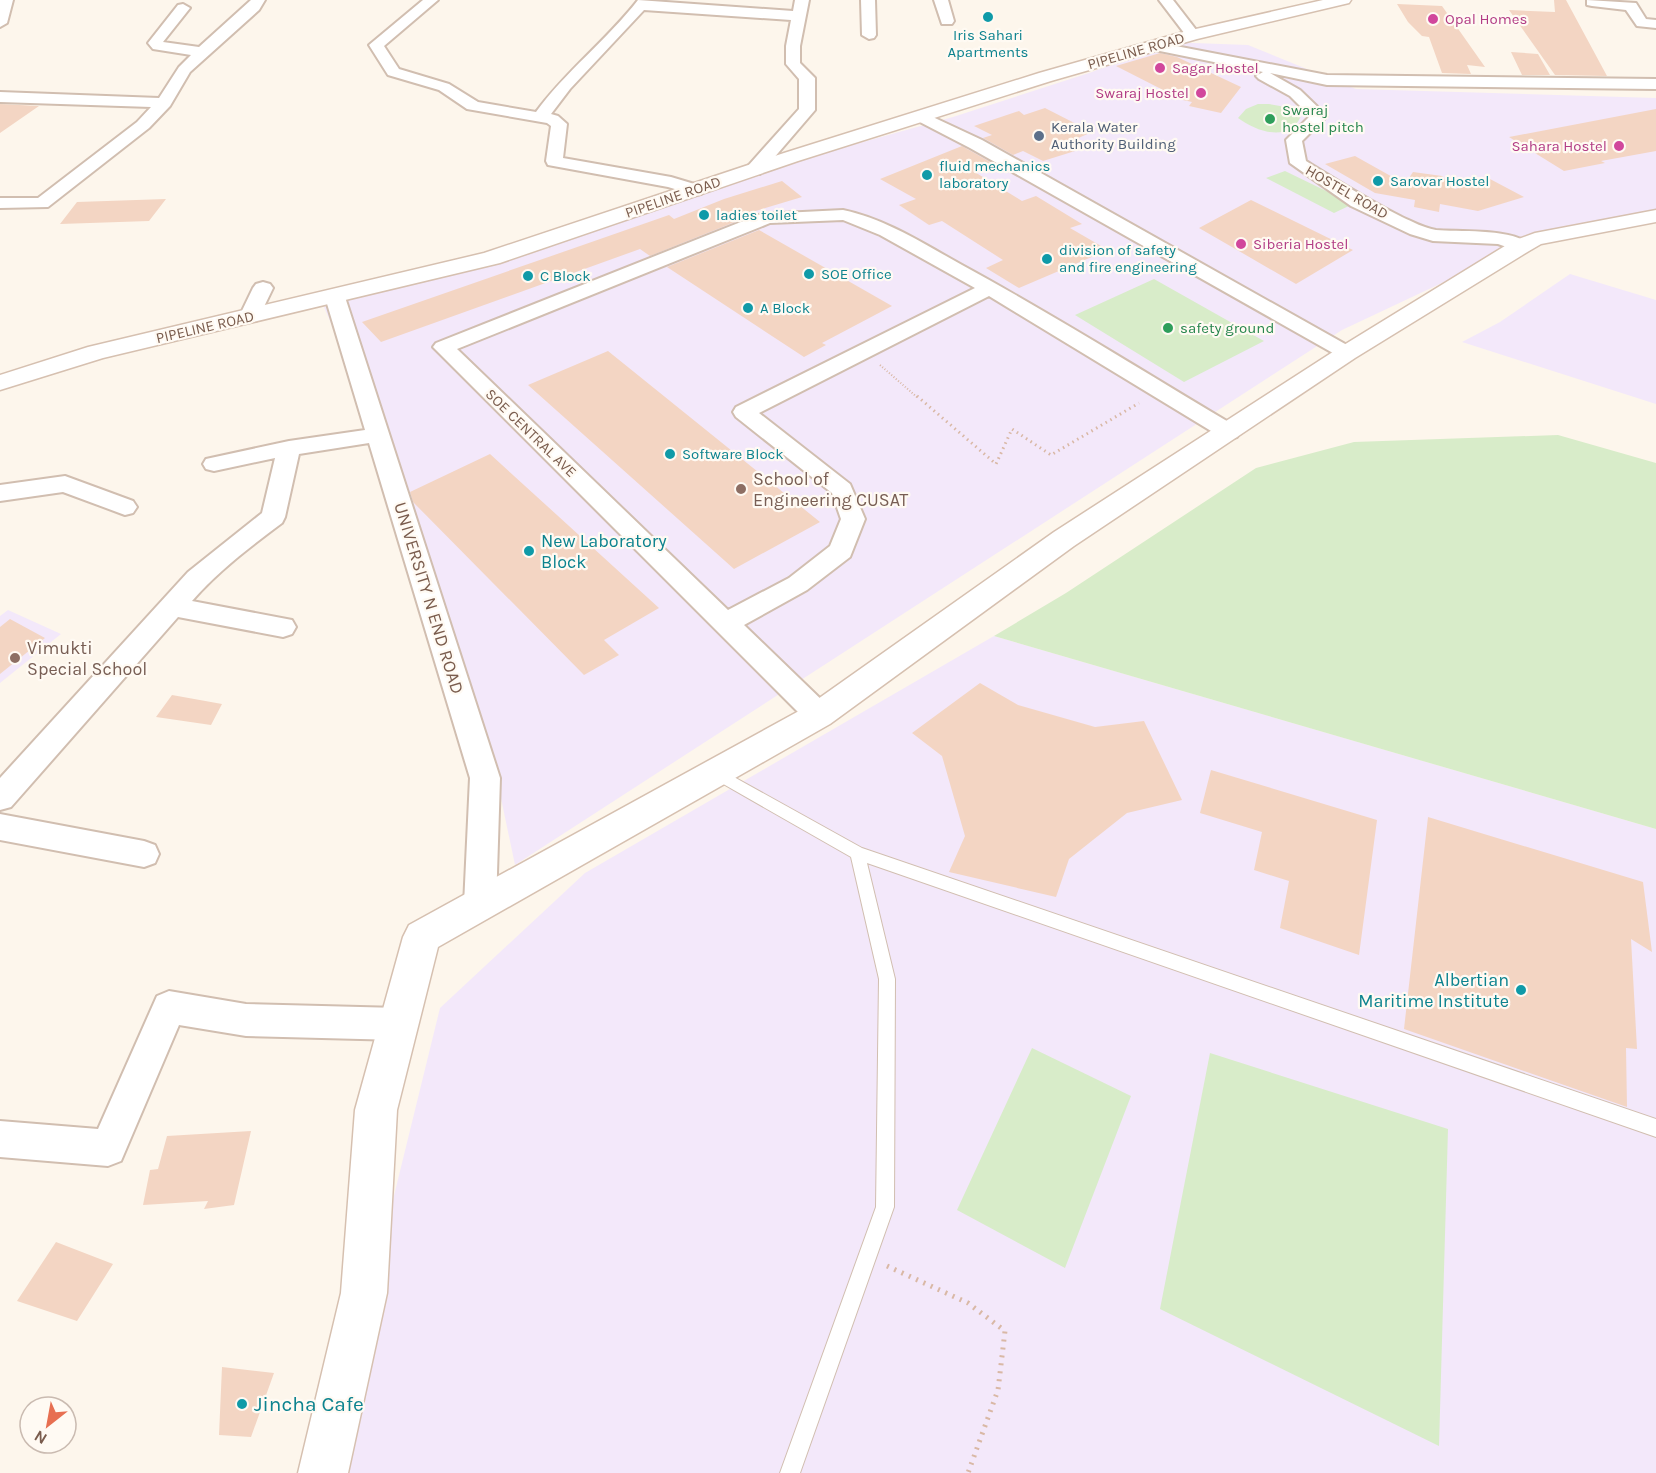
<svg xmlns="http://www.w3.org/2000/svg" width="1656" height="1473" viewBox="0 0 1656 1473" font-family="Karla,sans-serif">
<rect width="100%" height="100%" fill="#fdf6ec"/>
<path fill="#f3e8fa" d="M1167 42 1248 45 1356 89 1656 98V216L1531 241 1342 330 515 865 493 760 394 470 324 307 809 157 953 117 1092 72Z
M1570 274 1656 300V404L1462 342 1500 322Z
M8 610 61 634 0 683V616Z
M994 636 1656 829V1473H326L440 1008 585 873Z"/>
<path fill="#d8ecc9" d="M1258 104H1269L1297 109 1301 116C1289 143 1257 132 1238 118L1246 109Z
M1285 171 1353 204 1334 213 1266 178Z
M1154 279 1264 341 1184 382 1075 315Z
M1558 435 1656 463V829L994 636 1066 593 1256 468 1354 442Z
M1032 1048 1131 1096 1065 1268 957 1210Z
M1210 1053 1448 1129 1439 1446 1160 1309Z"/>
<path fill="#f3d5c3" d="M1554 0H1566L1607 76 1555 75 1509 10 1555 12Z
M1397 4 1442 6 1485 67 1467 65 1471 74 1442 73 1429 37 1422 36 1408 22Z
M1511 52 1538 54 1550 75H1522Z
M1160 53 1177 57 1241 87 1221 113 1189 106 1192 102 1164 96 1167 92 1116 66Z
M0 104 39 106 0 133Z
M1045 108 1092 132 1076 139 1091 146 1043 161 1023 151 1013 155 983 138 992 135 974 126 1019 111 1024 115Z
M1656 109V151L1601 161 1605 163 1564 171 1509 137Z
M962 146 992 163 973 171 1022 201 1036 196 1082 224 1070 228 1108 250 1019 288 986 268 1003 260 942 221 929 225 899 205 916 199 880 179Z
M1355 156 1405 184 1413 172 1442 176 1455 189 1490 179 1524 197 1478 211 1440 204 1439 212 1414 207 1415 200 1375 193 1325 164Z
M782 181 802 197 736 217 740 220 650 256 640 249 381 342 362 322 669 215 674 219 724 199Z
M166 199 149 221 60 224 77 202Z
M1251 200 1353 250 1296 284 1199 228Z
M759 230 892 306 822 343 826 345 804 357 667 267Z
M608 351 820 522 734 569 528 385Z
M490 454 659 608 604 640 619 655 584 675 413 502 410 492Z
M10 619 45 638 0 674V627Z
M980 683 1018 705 1095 727 1144 721 1182 800 1127 813 1069 859 1056 897 949 872 965 836 942 756 912 733Z
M172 695 222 704 211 725 156 717Z
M1211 770 1377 820 1359 955 1280 928 1289 881 1254 870 1262 832 1200 813Z
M1428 817 1643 882 1652 952 1631 939 1637 1049 1626 1048 1627 1107 1404 1029Z
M251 1131 234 1205 204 1209 208 1201 143 1205 150 1170 158 1169 167 1136Z
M56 1242 113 1264 77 1321 17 1301Z
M222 1367 274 1373 251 1437 219 1435Z"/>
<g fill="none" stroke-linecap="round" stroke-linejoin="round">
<g stroke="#d1beb0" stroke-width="2">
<path id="lane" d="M716 767 862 848 1656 1119V1137L867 863 895 979 894 1207 800 1473H780L876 1207 879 979 851 857 711 777 709 773 711 769Z"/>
</g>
<g stroke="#d1beb0" stroke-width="4">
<path id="street" d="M0 0H13L7 23 0 27Z
M251 0H265L259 10 190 72 170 106 149 128 48 207 0 208V198H38L137 122 151 107 0 102V92L159 98 179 67 191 55 153 49 148 43 178 5 183 4 190 8 163 42 199 47Z
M423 0H438L384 46 399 69 449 84 478 102 536 112C566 71 607 40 638 0L793 11 795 0H809L800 46V63L815 78V110L760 174H748L745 170 748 166 799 109V79L786 64V46L791 20 644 10 570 89 551 114 558 116 567 124 563 158 671 177 701 186 704 190 701 194 695 195 668 187 548 165 546 161 551 126 547 123 467 109 439 90 388 75 369 45Z
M861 0H875L876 35 874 38 869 39 862 35Z
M934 0H948L954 21 952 24H942Z
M1159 0H1173L1200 35 1198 38H1188Z
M1587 0 1636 3 1646 19 1656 20V28L1637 26 1626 10 1592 6 1587 5Z
M1155 42 1327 75 1656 79V89L1327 85 1270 73 1300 90 1327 116 1302 141 1306 161C1338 181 1368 200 1402 217 1413 222 1424 228 1436 230 1458 232 1518 228 1530 246L1528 250 1521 252 1498 244 1433 241 1410 234 1351 206 1290 163 1286 140 1310 116 1290 96 1259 79 1256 76 1263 72 1150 49 1148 46 1150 43Z
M922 112 982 140 1354 349 1357 353 1354 357 1347 359 1340 357 970 148 916 120 914 117Z
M843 210C886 219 924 244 962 265 1056 316 1146 373 1237 427L1240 432 1237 437 1229 439 1221 437 989 296 759 413 850 484 865 519 850 557 807 590 744 625 829 707 833 715 829 723 819 726 809 723 433 347 436 343 761 214ZM843 220 880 235 975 288 736 407 733 412 736 417 832 493 841 519 830 546 789 578 728 610 457 349 770 223Z
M263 282 270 284 273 288 259 317 256 321H242L239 317 253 288 256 284Z
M335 291 342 293 345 297 500 778 496 905 491 915 480 919 469 915 464 905 470 778 369 443 299 454 285 517 282 523C250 547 218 571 192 601L292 620 296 627 292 634 283 637 178 617 11 807 0 810V778L188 572 262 513 275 458 214 471 206 469 203 464 206 459 289 441 365 430 325 297 328 293Z
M65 476 133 501 137 507 133 513 125 515 63 492 0 501V485Z
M0 814 144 841 155 845 159 854 155 863 144 867 0 840Z
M169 991 246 1004 399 1008 411 1012 416 1024 411 1036 399 1040 246 1036 179 1025 121 1161 108 1166 0 1157V1121L98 1129 157 996Z"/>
</g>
<g stroke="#d6c0b0" stroke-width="3">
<path id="secondary" d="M1323 0H1351L1349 3 1197 39 1051 81 798 161 500 263 103 358 0 390V375L88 347 484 253 784 153 1039 73 1187 31Z
M1656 210V222L1541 244 1529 251 1355 358 1074 546 830 724 438 947 397 1110 387 1293 348 1473H298L341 1293 355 1110 403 937 409 925 808 706 1054 532 1339 348 1513 241 1535 233Z"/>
</g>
<path stroke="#d9b8a5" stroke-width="2" stroke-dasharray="1 2" stroke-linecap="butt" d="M880 365 918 398"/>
<path stroke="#d9b8a5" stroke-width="3" stroke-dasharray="1.5 4" stroke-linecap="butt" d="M917 396 996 464 1012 429 1051 455 1139 403"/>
<path stroke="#d9b8a5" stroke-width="5" stroke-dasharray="2 6" stroke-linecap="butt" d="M887 1266 968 1303 1005 1331 998 1390 968 1473"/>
<use href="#lane" fill="#fff" fill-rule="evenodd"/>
<use href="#street" fill="#fff" fill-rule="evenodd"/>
<use href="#secondary" fill="#fff" fill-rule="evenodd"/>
</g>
<g fill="#0f9aa8" stroke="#fffaf3" stroke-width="2">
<circle cx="988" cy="17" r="6"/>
<circle cx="927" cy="175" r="6"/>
<circle cx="1378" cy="181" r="6"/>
<circle cx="704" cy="215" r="6"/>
<circle cx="1047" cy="259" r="6"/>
<circle cx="809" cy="274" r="6"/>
<circle cx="528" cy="276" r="6"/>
<circle cx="748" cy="308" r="6"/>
<circle cx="670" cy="454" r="6"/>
<circle cx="529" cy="551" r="6"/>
<circle cx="1521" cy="990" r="6"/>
<circle cx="242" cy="1404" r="6"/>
</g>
<g fill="#d1479c" stroke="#fffaf3" stroke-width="2">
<circle cx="1433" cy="19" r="6"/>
<circle cx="1160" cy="68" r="6"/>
<circle cx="1201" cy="93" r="6"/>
<circle cx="1619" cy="146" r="6"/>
<circle cx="1241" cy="244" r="6"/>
</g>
<g fill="#2e9e5b" stroke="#fffaf3" stroke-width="2">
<circle cx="1270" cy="119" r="6"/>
<circle cx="1168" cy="328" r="6"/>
</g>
<circle fill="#5c6f8a" stroke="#fffaf3" stroke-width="2" cx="1039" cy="136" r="6"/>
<g fill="#8d6e63" stroke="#fffaf3" stroke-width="2">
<circle cx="741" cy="489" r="6"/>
<circle cx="15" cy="658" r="6"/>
</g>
<g text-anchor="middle" stroke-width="4.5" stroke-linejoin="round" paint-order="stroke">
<g font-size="15" fill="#b23c85" stroke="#fffaf3" text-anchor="start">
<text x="1445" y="24">Opal Homes</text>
<text x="1172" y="73">Sagar Hostel</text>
<text x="1189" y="98" text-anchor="end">Swaraj Hostel</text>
<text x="1607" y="151" text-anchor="end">Sahara Hostel</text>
<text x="1253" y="249">Siberia Hostel</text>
</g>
<g font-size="15" fill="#0d838f" stroke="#fffaf3" text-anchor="start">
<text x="988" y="40" text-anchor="middle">Iris Sahari<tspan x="988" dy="17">Apartments</tspan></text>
<text x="939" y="171">fluid mechanics<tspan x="939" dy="17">laboratory</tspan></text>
<text x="1390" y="186">Sarovar Hostel</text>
<text x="716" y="220">ladies toilet</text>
<text x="1059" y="255">division of safety<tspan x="1059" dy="17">and fire engineering</tspan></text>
<text x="821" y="279">SOE Office</text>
<text x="540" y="281">C Block</text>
<text x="760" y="313">A Block</text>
<text x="682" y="459">Software Block</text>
</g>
<g font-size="15" fill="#7a5c4d" stroke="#fffaf3">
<text transform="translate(1136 51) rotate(-16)" y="5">PIPELINE ROAD</text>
<text transform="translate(1347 192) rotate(30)" y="5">HOSTEL ROAD</text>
<text transform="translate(673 197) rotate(-19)" y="5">PIPELINE ROAD</text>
<text transform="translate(205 327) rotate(-13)" y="5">PIPELINE ROAD</text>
<text transform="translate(531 433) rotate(44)" y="5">SOE CENTRAL AVE</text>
</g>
<g font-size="15" fill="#27864d" stroke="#fffaf3" text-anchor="start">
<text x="1282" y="115">Swaraj<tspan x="1282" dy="17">hostel pitch</tspan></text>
<text x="1180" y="333">safety ground</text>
</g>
<g font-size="15" fill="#4e5e75" stroke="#fffaf3" text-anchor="start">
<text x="1051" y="132">Kerala Water<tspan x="1051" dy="17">Authority Building</tspan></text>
</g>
<g font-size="18" fill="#785e54" stroke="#fffaf3" text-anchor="start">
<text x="753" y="485">School of<tspan x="753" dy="21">Engineering CUSAT</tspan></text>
<text x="27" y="654">Vimukti<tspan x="27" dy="21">Special School</tspan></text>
</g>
<g font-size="18" fill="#0d838f" stroke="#fffaf3" text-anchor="start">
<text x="541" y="547">New Laboratory<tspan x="541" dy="21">Block</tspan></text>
<text x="1509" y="986" text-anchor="end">Albertian<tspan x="1509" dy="21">Maritime Institute</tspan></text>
</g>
<g font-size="18" fill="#7a5c4d" stroke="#fffaf3">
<text transform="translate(429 598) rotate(73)" y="6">UNIVERSITY N END ROAD</text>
</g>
<g font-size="21" fill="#0d838f" stroke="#fffaf3" text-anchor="start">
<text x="254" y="1411">Jincha Cafe</text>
</g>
</g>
<g transform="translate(48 1425) rotate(211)"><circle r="28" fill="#fffaf3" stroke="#cabbb1" stroke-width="1.5"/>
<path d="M0-4.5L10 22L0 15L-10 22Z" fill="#e76f51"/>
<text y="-9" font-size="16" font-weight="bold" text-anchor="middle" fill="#7a5c4d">N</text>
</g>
</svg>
